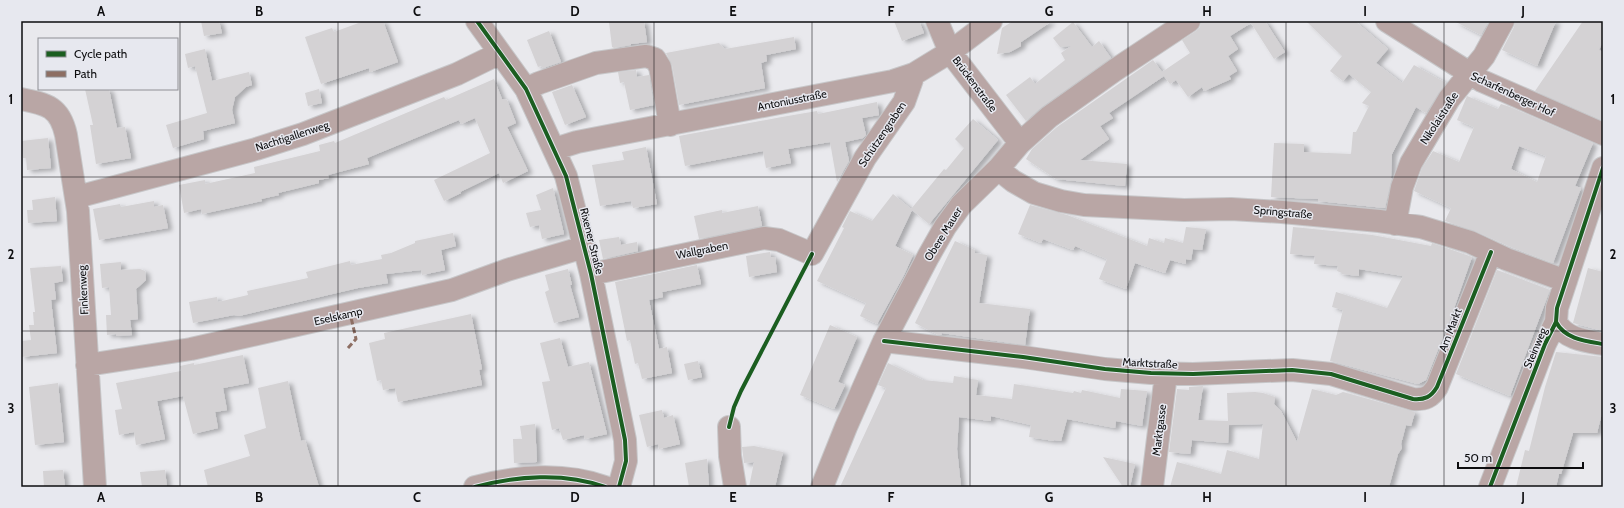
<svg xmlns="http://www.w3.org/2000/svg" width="1624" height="508" viewBox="0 0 1624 508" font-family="Cabin,sans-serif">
<defs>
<filter id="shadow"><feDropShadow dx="4.5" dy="2.5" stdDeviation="2" flood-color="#0004"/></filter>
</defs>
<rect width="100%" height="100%" fill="#e9e9ed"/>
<path fill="#d4d2d4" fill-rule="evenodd" filter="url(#shadow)" d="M201 21H219L222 33 204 36Z
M364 21H383L398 62 370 72 369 68 321 84 305 37 332 28 334 32Z
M617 21H644L647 42 631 44V45L614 48 612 47 609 22Z
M894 21H919L924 33 902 41Z
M1013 21H1052L1021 42V46L1010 52 997 54 1002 28Z
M1201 21H1265L1285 52 1274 59 1251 23 1230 36 1238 49 1228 56 1237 71 1229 76 1231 79 1204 91 1202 87 1188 97 1176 80 1170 84 1164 76 1109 113 1113 118 1100 126 1109 139 1080 160 1127 164 1125 186 1056 179 1026 159 1032 149 1057 127 1153 60 1162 72 1190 53 1182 40 1196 31 1200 27Z
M1306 21H1355L1388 49 1376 63 1402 83 1414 65 1446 83 1426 113 1416 107 1392 154 1391 178H1392L1385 208 1318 201V199L1271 197 1274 143 1304 144V152L1351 154 1353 132H1356L1369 106 1362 103 1371 92 1349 74 1343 81 1330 71 1342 56Z
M1454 21H1489L1481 35Z
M1515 21H1556L1537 66 1502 50 1514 27Z
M1583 21H1603V41L1599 50 1603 52 1602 120 1535 91Z
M1073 22 1092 47 1099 41 1111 58 1042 107 1026 121 1006 95 1030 77 1035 84 1065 60 1061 53 1071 46 1060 47 1053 38Z
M549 31 561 62 543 68 541 66 538 67 527 40Z
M794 37 796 49 766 55 767 61 761 63 765 88 679 105 672 65 666 53 719 43 725 49Z
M205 49 212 81 249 72 252 85 246 87 235 97 232 110 235 123 203 131 204 139 173 148 166 125 207 113 195 66 188 68 185 54Z
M636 70 637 77 649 75 654 105 630 110 624 82 620 83 618 72Z
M494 79 502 99 507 100 516 123 507 127 528 171 503 183 499 173 460 192 461 193 444 201 434 180 490 153 475 118 461 124 459 120 367 158 369 164 328 175 329 178 319 180V183L278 193 279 195 261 199 262 201 202 214 201 209 184 213 179 185 205 180V184L255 173 254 167 320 151 319 145 334 141 335 143 444 97 446 100Z
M572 85 586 117 565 125 552 92Z
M85 89H109L117 128 125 127 131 158 96 164 90 125H93Z
M319 89 322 103 308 106 305 93Z
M1467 96 1498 109 1501 104 1510 107 1593 143 1575 186 1581 188 1553 263 1511 247 1475 231 1445 221 1451 208 1414 191 1422 168 1433 151 1459 162 1474 127 1457 120ZM1519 146 1546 156 1537 182 1511 169Z
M877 102 879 115 862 118 866 135 863 138 845 142 849 161 837 182 830 142 788 149 791 163 766 168 763 151 685 166 679 136 782 117 817 111 818 114Z
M973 119 998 140 929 224 911 209 912 210 895 246 913 255 904 275 877 324 860 316 866 303 817 281 844 228 842 227 850 211 872 221 893 194 911 209 944 169 946 170 964 148 955 139Z
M48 138 51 168 27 170 26 158H23L21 141Z
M646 147 657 204 633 208 631 201 600 206 592 165 624 160 622 152Z
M553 188 564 234 542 239 539 225 530 227 526 213 541 210 536 195Z
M55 197 57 221 28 223 27 210H33L32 200Z
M154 201V207L163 205 168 228 99 240 93 209 120 204 121 207Z
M1030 205 1067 215 1147 246 1149 238 1164 243 1165 238 1183 243 1186 227 1206 229 1202 250 1193 249 1191 260 1186 259V264L1170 260 1165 273 1135 263 1126 289 1099 279 1107 259 1075 246 1073 250 1043 239 1041 243 1018 234Z
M758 206 762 226 699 239 694 216 722 210V213Z
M1293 227 1372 235 1431 246 1432 243 1472 257 1451 317 1426 380 1418 384 1330 361 1343 310 1332 307 1336 292 1387 308 1403 276 1359 269V276L1342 274V273L1337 271 1338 266 1314 264 1315 256 1290 254Z
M453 233 456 246 441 250 445 270 422 275 421 270 386 274 388 283 358 288 239 316 234 315 193 323 189 302 217 297 218 302 248 295 247 291 308 278 306 272 350 261 351 265 382 259 381 255 391 253 415 243V241Z
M619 237 621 245 637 242 638 251 603 259 599 240Z
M955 241 975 250V253L987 255 979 303 1030 309 1025 345 942 333 941 335H938L915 323Z
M770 252 771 257H775L777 272 749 277 746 256Z
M121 262V270L140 269 145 271 146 280 136 289 138 319 130 320 132 335 116 336V334L107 335 106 315H111L109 287 102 288 100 264Z
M697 265 701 284 662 292 663 297 649 300 659 349 667 347 672 373 642 379 638 363 635 364 630 340 627 341 615 282Z
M61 266 63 281 54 283 56 299 51 300 57 353 21 357V341L31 340 29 325H34L33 312H35L30 268Z
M1588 268 1603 272V331L1573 323Z
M568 269 572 285H570L579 317 554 323 545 292 549 290 545 275Z
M1497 270 1550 290 1510 396 1456 374Z
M471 314 482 369 479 370 482 385 398 402 395 388 383 390 381 380 377 381 369 343 385 339 384 333Z
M830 325 857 337 838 382 845 385 834 409 800 395Z
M560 338 568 367 589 362 607 434 585 439 584 435 563 440 559 428 552 430 542 382 550 381 540 343Z
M1556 352 1603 357V409L1597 433H1573L1561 474H1559L1556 487H1516L1525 450 1529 451 1545 387Z
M243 355 249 383 223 388 227 410 215 412 218 428 193 434 183 396 157 401 165 439 136 445 134 432 119 435 115 410 122 409 116 383 181 371 180 366 194 363V365Z
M698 361 702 377 688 380 684 364Z
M888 363 923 380 953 383 954 376 978 380 976 395 1012 399 1014 384 1073 393 1074 391 1081 393 1082 390 1120 398 1121 389 1147 391 1142 426 1116 421 1115 428 1067 419 1061 441 1054 440V441L1029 437 1031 425 991 416V421L959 417 957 449 961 487H840L886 388 878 385Z
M288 381 301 441 305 440 319 487H208L204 470 250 456 244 435 266 428 258 388Z
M58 383 64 442 35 445 29 387Z
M1203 386 1198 420 1228 421 1227 393 1255 392 1263 393 1275 397 1274 404 1281 411 1297 442 1312 389 1336 395 1343 392 1415 412 1411 426 1406 425 1401 444 1402 448 1398 454 1389 487H1170L1177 462 1221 474 1227 450 1259 459 1263 424 1229 425 1228 443 1192 440 1190 454 1169 452 1177 389 1189 390V387Z
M662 410 664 418 673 415 680 444 659 449 658 444 647 447 639 415Z
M535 424 537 462 514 463 513 439H522L520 426Z
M754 446 783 452 775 487H749L754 462 744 463 742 447Z
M1103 457 1135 464 1130 487H1123Z
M707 459 709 487H689L685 463Z
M63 470 65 487H44L43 471Z
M165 470 167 487H142L140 472Z"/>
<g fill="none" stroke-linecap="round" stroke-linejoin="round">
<g stroke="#c7c7c9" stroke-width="24">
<path id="minor" d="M477 21 526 89 566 176 591 274 625 440 626 461 619 487
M937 21 950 52 1020 143
M1387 21 1482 81 1603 134
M526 89 539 83 596 63 646 56 655 59 660 67 670 125
M21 99C47 104 60 107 66 135L78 211 95 487
M555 149 577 142 893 81 914 74 950 52 991 21
M998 169 1013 181 1034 193 1061 201 1084 205 1184 210 1231 209 1282 212 1379 221 1421 227 1470 242 1506 259 1566 281
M77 197 256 149 303 134 457 74 500 53
M1395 224 1402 187 1411 163 1449 99 1484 56 1503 21
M591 274 764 238 779 240 812 254 865 158 904 102 914 74
M1556 322C1565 339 1585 341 1603 344
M884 341 1023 357 1105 369 1151 373 1193 374 1292 370 1331 374 1413 399C1425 400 1431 397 1437 387L1491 252
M87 365 191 349 452 290 507 270 584 247
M729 427 730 456 735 487
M475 487C516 476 564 472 605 487
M822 487 846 427 884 341 928 257 945 227 961 205 998 169 1020 143 1049 117 1115 70 1189 21
M1152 487 1166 374
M1490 487 1545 344 1556 322 1557 308 1603 168"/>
</g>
<use href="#minor" stroke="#b9a6a5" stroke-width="22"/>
<path stroke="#8d6e63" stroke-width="3" stroke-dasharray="6 3" stroke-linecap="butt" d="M348 348 356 339 350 313"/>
<g stroke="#e7e8ef" stroke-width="6">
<path id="cycleway" d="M477 21 526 89 566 176 591 274 625 440 626 461 619 487
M1556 322C1565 339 1585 341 1603 344
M884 341 1023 357 1105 369 1151 373 1193 374 1292 370 1331 374 1413 399C1425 400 1431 397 1437 387L1491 252
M729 427 734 407 741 391 812 254
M475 487C516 476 564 472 605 487
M1490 487 1545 344 1556 322 1557 308 1603 168"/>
</g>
<use href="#cycleway" stroke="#1b5e20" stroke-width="4"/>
</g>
<path fill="none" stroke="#0d0d0f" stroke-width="1" stroke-opacity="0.55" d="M180 21V487M338 21V487M496 21V487M654 21V487M812 21V487M970 21V487M1128 21V487M1286 21V487M1444 21V487M21 177H1603M21 331H1603"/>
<g text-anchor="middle" stroke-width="3" stroke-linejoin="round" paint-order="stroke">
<g font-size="11" fill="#0d0d0f" stroke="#e7e8ef">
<text transform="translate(975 84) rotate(53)" y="4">Brückenstraße</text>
<text transform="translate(1513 94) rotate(25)" y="4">Scharfenberger Hof</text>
<text transform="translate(792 100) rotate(-11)" y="4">Antoniusstraße</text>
<text transform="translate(1439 118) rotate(-57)" y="4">Nikolaistraße</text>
<text transform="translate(882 134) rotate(-56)" y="4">Schützengraben</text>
<text transform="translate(292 136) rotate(-18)" y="4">Nachtigallenweg</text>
<text transform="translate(1283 212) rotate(5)" y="4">Springstraße</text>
<text transform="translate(943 234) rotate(-58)" y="4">Obere Mauer</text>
<text transform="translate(592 241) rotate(76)" y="4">Rixener Straße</text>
<text transform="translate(702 250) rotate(-11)" y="4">Wallgraben</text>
<text transform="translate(83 290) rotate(-93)" y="4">Finkenweg</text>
<text transform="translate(338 316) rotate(-13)" y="4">Eselskamp</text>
<text transform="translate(1450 330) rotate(-69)" y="4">Am Markt</text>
<text transform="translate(1535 348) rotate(-67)" y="4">Steinweg</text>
<text transform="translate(1150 363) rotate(3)" y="4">Marktstraße</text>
<text transform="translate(1159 430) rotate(-83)" y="4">Marktgasse</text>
</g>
</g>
<rect width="1624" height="508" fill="none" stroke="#e7e8ef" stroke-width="44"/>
<rect x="38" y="38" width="140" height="52" fill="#e7e8ef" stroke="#909095"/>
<rect x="46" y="51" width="20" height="6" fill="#1b5e20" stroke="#909095"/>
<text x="74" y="58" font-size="12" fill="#0d0d0f">Cycle path</text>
<rect x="46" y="71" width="20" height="6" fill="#8d6e63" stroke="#909095"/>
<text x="74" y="78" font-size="12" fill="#0d0d0f">Path</text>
<path d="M1458 462v6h125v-6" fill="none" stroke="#0d0d0f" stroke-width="2"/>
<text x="1464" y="462" font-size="12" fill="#0d0d0f" stroke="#e7e8ef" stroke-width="3" paint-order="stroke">50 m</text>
<rect x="22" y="22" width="1580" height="464" fill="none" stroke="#0d0d0f" stroke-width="1.5"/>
<g font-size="13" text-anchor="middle" font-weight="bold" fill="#0d0d0f">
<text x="101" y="16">A</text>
<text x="259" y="16">B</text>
<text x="417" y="16">C</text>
<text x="575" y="16">D</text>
<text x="733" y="16">E</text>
<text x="891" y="16">F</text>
<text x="1049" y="16">G</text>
<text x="1207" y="16">H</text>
<text x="1365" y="16">I</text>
<text x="1523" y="16">J</text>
<text x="11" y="104">1</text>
<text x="1613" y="104">1</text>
<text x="11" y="259">2</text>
<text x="1613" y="259">2</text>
<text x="11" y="413">3</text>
<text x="1613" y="413">3</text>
<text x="101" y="502">A</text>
<text x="259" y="502">B</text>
<text x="417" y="502">C</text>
<text x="575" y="502">D</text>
<text x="733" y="502">E</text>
<text x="891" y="502">F</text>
<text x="1049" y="502">G</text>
<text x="1207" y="502">H</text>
<text x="1365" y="502">I</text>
<text x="1523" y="502">J</text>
</g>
</svg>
